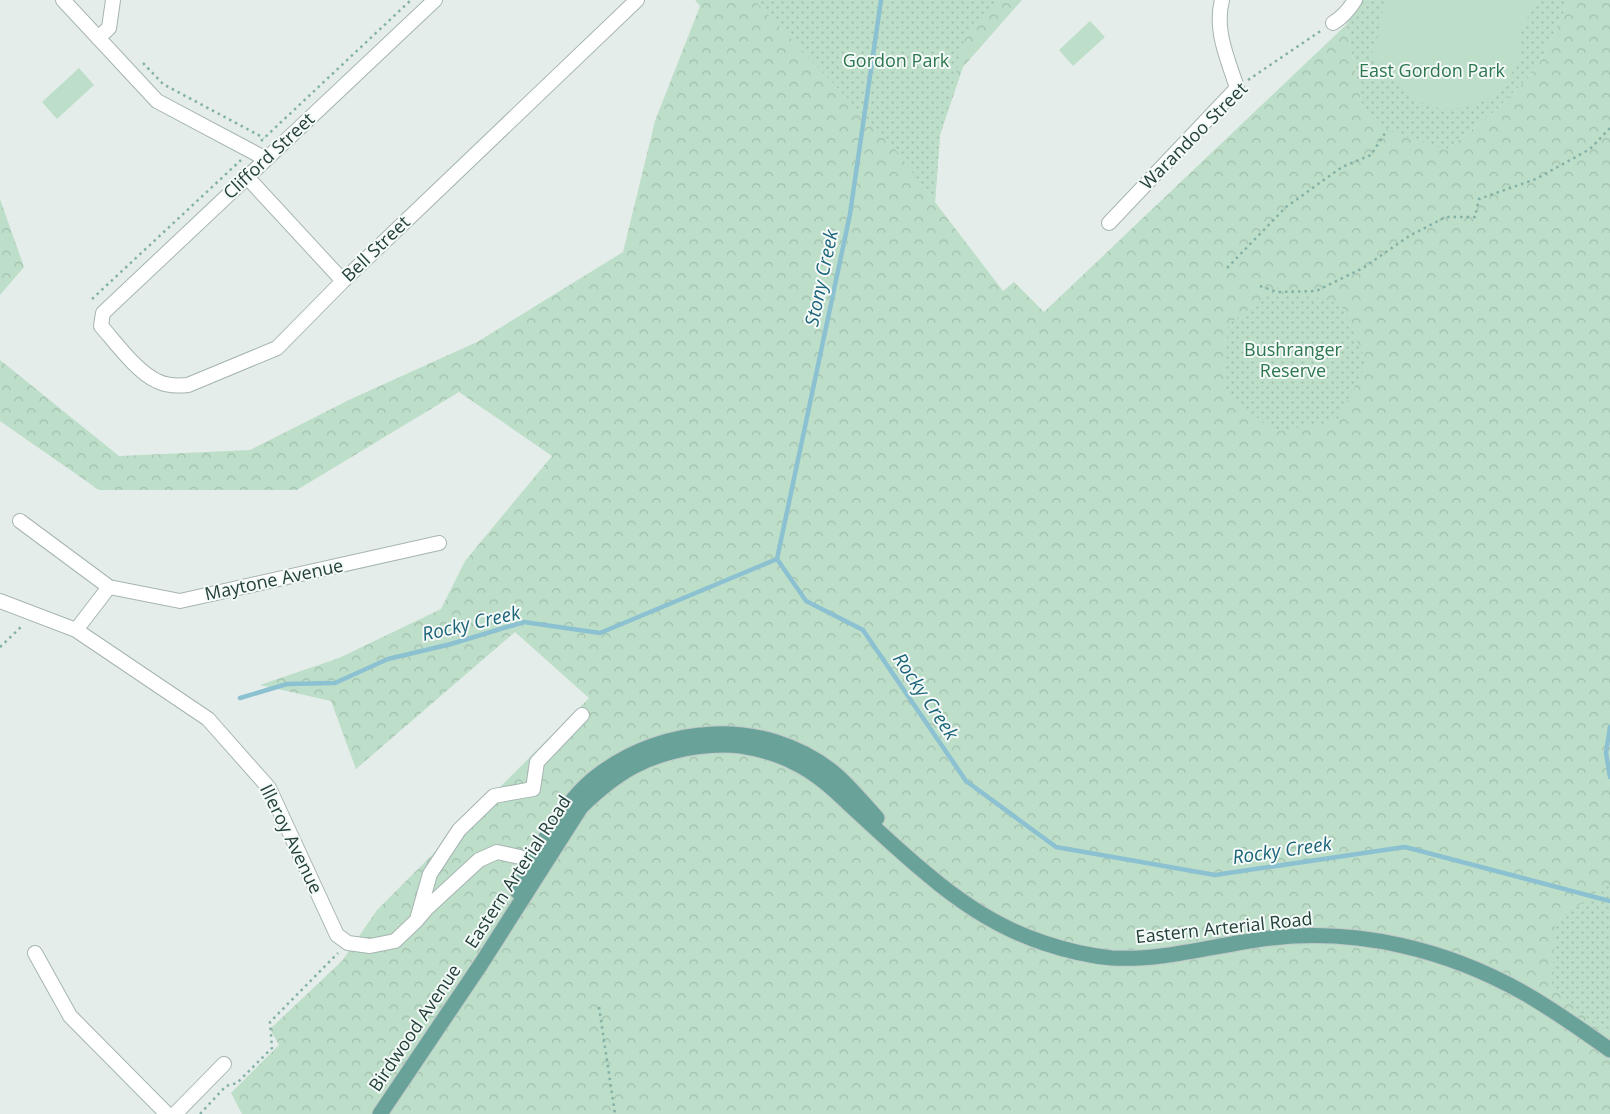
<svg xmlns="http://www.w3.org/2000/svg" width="1610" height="1114" viewBox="0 0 1610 1114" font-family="'Open Sans',sans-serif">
<defs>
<pattern id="forest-crowns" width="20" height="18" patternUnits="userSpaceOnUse" patternTransform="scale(1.25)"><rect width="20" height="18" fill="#bddec9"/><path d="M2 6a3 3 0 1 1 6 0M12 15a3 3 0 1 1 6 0" fill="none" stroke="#a2c0ad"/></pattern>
<pattern id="park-dots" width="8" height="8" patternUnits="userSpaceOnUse" patternTransform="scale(1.25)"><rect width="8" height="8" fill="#bddec9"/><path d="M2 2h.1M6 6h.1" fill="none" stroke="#a2c0ad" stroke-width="1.8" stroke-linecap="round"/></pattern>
</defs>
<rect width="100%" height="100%" fill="#e4edea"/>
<path fill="url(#forest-crowns)" d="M695 0H1022L963 67 940 135 935 202 1003 291 1014 282 1044 312 1346 25 1363 110 1446 150 1495 111 1536 69 1570 0H1610V1114H242L231 1093 279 1045 270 1029 342 961 377 910 589 698 515 632 356 769 331 701 260 685 339 658 441 609 465 561 552 456 459 392 297 490H99L0 421V360L119 456 250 450 351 399 477 342 623 252 655 121 700 6Z
M0 199 24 267 0 295Z"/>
<path fill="url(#park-dots)" d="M754 0H998L967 30 940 135 935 202 891 144Z
M1360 0H1570L1536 69 1495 111 1446 150 1387 130 1363 110 1346 25Z
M1279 287 1341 304 1367 363 1337 420 1274 432 1225 390 1228 325Z
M1606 885 1610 886V1028L1601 1030 1552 988 1555 923Z"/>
<path fill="#bddec9" d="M1388 0H1538L1521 29C1523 43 1520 57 1514 69 1487 125 1407 121 1384 64L1370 59C1372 52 1377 43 1378 36 1380 24 1381 10 1388 0Z
M1090 21 1105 37 1073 66 1059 50Z
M79 68 94 85 57 119 42 102Z"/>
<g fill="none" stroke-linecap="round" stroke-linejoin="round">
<path stroke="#8cc1d1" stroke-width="4.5" d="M777 559 850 214 881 0
M240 698 287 684 335 683 388 659 451 644 524 622 600 633 777 559 806 601 863 630 966 781 1056 847 1215 875 1405 847 1610 901
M1610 727 1606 753 1610 777"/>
<g stroke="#a6b5b2" stroke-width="16">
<path id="minor" d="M63 0 157 101 266 159
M435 0 103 313 101 326C116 343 137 372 157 381 167 386 178 386 188 385L277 348 343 281 637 0
M1333 23C1343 17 1349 10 1355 0
M98 38 109 28 113 0
M247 177 343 281
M1109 223 1237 88C1228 59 1214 31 1222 0
M20 521 109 587
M0 601 76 630 208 719 269 788 337 935 348 943 370 946 395 941 416 921 427 908 479 860 497 852 520 857
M76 630 109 587 180 601 439 543
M418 916 430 874 459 830 494 796 533 789 537 762 582 715
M35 953 70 1016 167 1114
M175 1114 224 1064"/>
</g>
<g stroke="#c1c9c8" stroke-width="17">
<path id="major" d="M517 891C537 852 562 803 597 776 664 724 764 717 833 772 849 785 863 803 877 818
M380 1114 481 964 581 807C617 772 645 755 695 747 710 745 726 744 741 746 760 749 778 754 795 763 816 773 833 789 850 805 875 828 900 852 927 874 961 903 1001 929 1044 943 1065 950 1090 956 1112 958 1165 961 1218 944 1271 938 1359 928 1448 950 1524 993 1554 1010 1582 1030 1610 1050"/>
</g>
<path stroke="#84b1a6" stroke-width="2.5" stroke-dasharray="2.5 4" stroke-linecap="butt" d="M143 63 163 84 264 138
M1248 80 1322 30
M261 141 411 0
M1227 268 1286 207 1342 167 1371 155 1387 130
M1260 286 1277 292 1316 291 1363 268 1409 236 1446 217H1475L1479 199 1536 179 1590 149 1610 128
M92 299 241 160
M0 647 23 625
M599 1007 615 1114
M200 1114 226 1086 237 1083 272 1048 270 1022 338 953"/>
<use href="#minor" stroke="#fff" stroke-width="14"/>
<use href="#major" stroke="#69a298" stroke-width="15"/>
</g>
<g text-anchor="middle" stroke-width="4" stroke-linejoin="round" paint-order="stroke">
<g font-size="18" fill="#2d764f" stroke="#f4faf7">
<text x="896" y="67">Gordon Park</text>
<text x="1432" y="77">East Gordon Park</text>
<text x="1293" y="356">Bushranger<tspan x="1293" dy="21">Reserve</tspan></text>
</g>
<g font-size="18" fill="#233f3a" stroke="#f4faf7">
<text transform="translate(1194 136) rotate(-45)" y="6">Warandoo Street</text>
<text transform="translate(269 156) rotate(-43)" y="6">Clifford Street</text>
<text transform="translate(376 249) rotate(-44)" y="6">Bell Street</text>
<text transform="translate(274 580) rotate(-12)" y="6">Maytone Avenue</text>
<text transform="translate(291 839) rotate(64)" y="6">Illeroy Avenue</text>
<text transform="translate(518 872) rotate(-57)" y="6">Eastern Arterial Road</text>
<text transform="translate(1224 928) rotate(-6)" y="6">Eastern Arterial Road</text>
<text transform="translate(415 1028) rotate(-56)" y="6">Birdwood Avenue</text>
</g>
<g font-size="19" font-style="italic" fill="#1d647b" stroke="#f4faf7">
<text transform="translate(821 278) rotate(-78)" y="7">Stony Creek</text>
<text transform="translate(471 623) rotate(-13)" y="7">Rocky Creek</text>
<text transform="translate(926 696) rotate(56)" y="7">Rocky Creek</text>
<text transform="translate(1282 850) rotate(-8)" y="7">Rocky Creek</text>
</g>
</g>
</svg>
